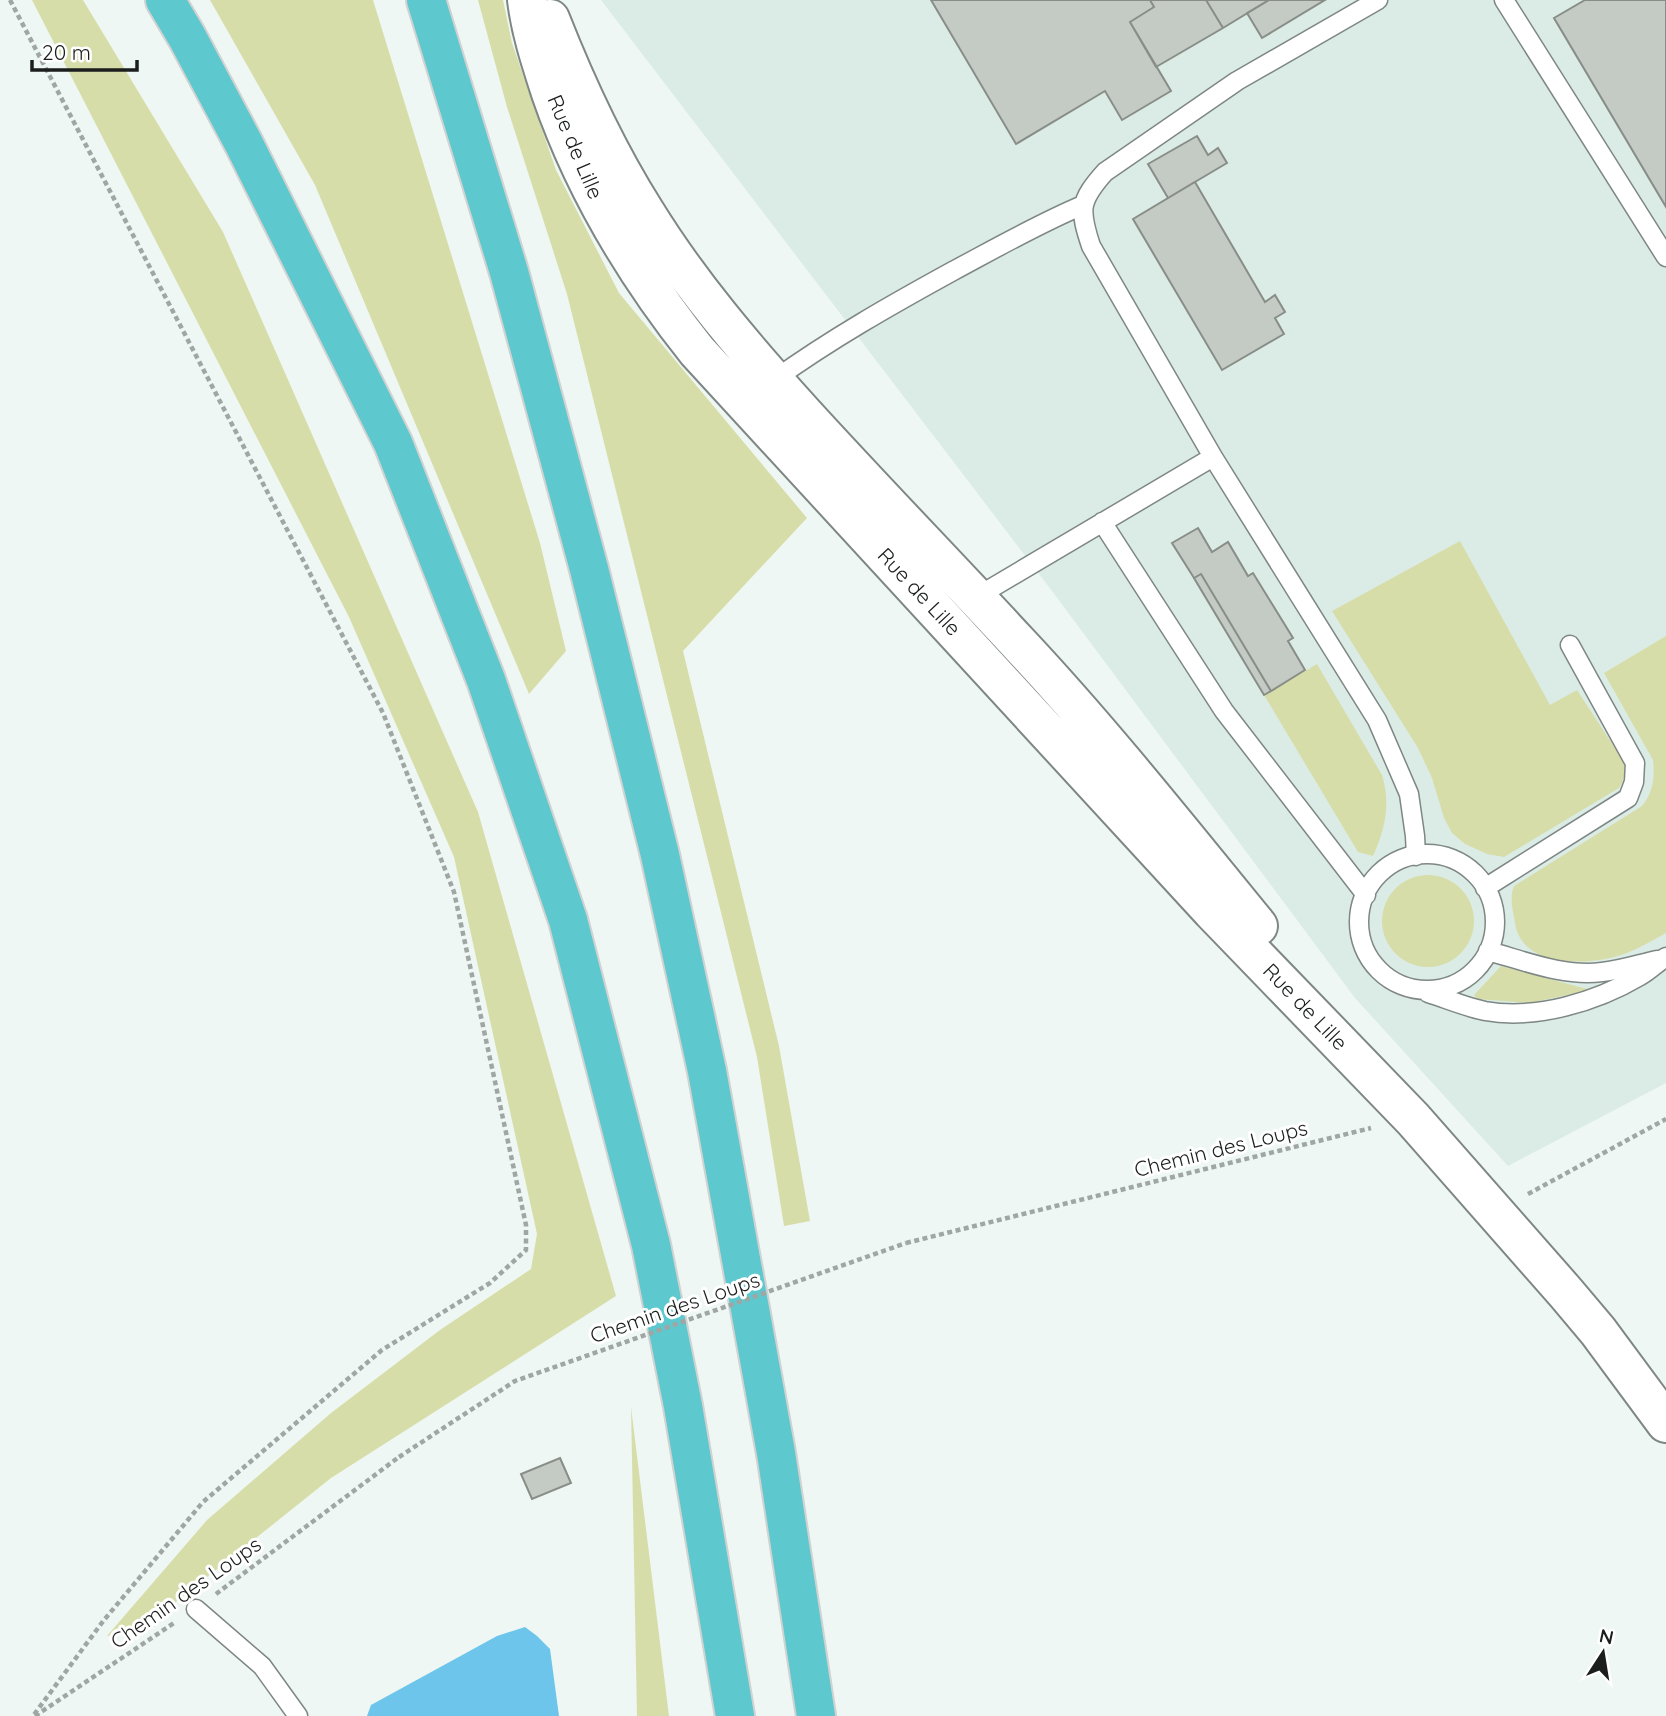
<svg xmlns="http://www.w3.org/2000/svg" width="1666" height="1716" viewBox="0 0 1666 1716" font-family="Quicksand,sans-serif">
<rect width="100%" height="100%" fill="#eef7f3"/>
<path fill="#dbece6" d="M601 0H1666V1083L1508 1166 1355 998 1052 591Z"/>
<path fill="#d7dda9" d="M32 0H83L223 232 478 812 616 1296 331 1478 141 1630 107 1636 207 1520 331 1413 440 1330 531 1269 537 1234 454 857 349 617Z
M210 0H373L540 543 566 651 529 694 315 185Z
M478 0H503L512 43 556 170 619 293 807 518 683 651 779 1046 810 1221 784 1226 757 1057 567 294 507 107Z
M1460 541 1550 705 1577 690 1626 765 1623 781 1619 788 1504 857 1487 854 1465 844 1452 833 1444 818 1432 778 1418 748 1332 611Z
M1666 636V933C1653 940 1640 948 1627 953 1593 966 1522 970 1515 923 1513 910 1509 898 1514 886L1642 806C1653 793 1655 777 1653 760L1604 673Z
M1317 664 1382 775C1391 804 1385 829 1373 856L1358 852 1264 695Z
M1382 921a46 46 0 1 1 92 0a46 46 0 1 1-92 0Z
M1501 966 1591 990 1529 1003 1477 999 1474 995Z
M631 1407 669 1716H637Z"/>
<path fill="#6dc5eb" d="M525 1627 537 1636 550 1649 559 1716H367L371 1705 497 1636Z"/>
<path fill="#c4cac4" stroke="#888e87" stroke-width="2" d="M931 0H1150L1154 7 1130 22 1171 91 1122 120 1105 91 1016 144Z
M1150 0H1206L1223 28 1156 67 1130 22 1154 7Z
M1206 0H1269L1223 28Z
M1269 0H1325L1262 38 1247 13Z
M1585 0H1666V207L1554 18Z
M1197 136 1208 155 1218 148 1227 163 1168 198 1148 164Z
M1195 182 1265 302 1275 295 1285 312 1275 318 1284 334 1222 370 1133 219Z
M1198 528 1212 552 1228 542 1248 576 1253 573 1293 638 1288 641 1305 670 1271 691 1201 574 1194 578 1172 543Z
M1201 574 1271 691 1264 695 1194 578Z
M560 1458 571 1483 532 1499 521 1474Z"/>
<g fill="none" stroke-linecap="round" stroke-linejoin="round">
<g stroke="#7e8784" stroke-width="21">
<path id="lane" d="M1378 0 1237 81 1105 172C1079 201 1079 210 1091 246L1213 457 1377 720 1409 794 1415 836 1416 856
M1504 0 1666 257
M774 380C831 339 891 305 953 271 996 248 1038 224 1083 205
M1102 522 1224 711 1366 895
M973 599 1213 457
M1359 922a68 68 0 1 1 136 0a68 68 0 1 1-136 0Z
M1485 888 1628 798 1634 782 1635 763 1570 645
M1488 951C1525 961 1564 977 1602 972 1621 970 1639 964 1657 960
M1428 993C1447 999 1466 1007 1485 1011 1536 1020 1596 1002 1640 976 1649 971 1657 963 1666 957
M196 1609 262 1666 298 1716"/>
</g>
<g stroke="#7e8784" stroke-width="42">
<path id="secondary" d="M527 0C531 32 541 62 551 93 584 189 634 272 697 351L1212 911 1413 1119 1566 1293 1598 1331 1666 1423
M550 19C576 85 607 152 645 212 690 285 746 350 803 413 875 492 949 568 1022 647 1105 736 1181 832 1258 926"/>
</g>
<g stroke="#d1d2d2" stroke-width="42">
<path id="highway" d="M165 0 187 37 244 144 393 443 486 680 568 920 651 1245 683 1406 735 1716
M426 0 509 272 589 569 660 855 707 1071 776 1453 816 1716"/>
</g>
<path stroke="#a0a6a4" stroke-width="4.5" stroke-dasharray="5 3.5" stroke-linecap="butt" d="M10 0 383 713 454 892 526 1225V1250L490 1283 382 1350 203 1502 104 1620 33 1716
M1528 1194 1666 1119
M906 1243 1371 1128
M216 1594 399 1457
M35 1716 174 1623"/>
<use href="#lane" stroke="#fff" stroke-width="18"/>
<use href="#secondary" stroke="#fff" stroke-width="38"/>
<use href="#highway" stroke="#5dc8cd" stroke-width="38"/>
<path stroke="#a0a6a4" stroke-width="4.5" stroke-dasharray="5 3.5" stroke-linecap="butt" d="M399 1457 515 1381 906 1243"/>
</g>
<g text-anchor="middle" stroke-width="6" stroke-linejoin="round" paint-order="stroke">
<g font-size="21" fill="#1b1e1d" stroke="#fff">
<text transform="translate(575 147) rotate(67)" y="7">Rue de Lille</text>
<text transform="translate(919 592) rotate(47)" y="7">Rue de Lille</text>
<text transform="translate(1305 1007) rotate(46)" y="7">Rue de Lille</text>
<text transform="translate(1221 1149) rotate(-14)" y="7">Chemin des Loups</text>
<text transform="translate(675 1308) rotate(-19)" y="7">Chemin des Loups</text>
<text transform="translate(186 1593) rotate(-35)" y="7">Chemin des Loups</text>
</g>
</g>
<g transform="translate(1603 1653) rotate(12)" stroke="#ffffff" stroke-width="5" paint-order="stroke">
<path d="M0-5L12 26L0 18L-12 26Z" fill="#1b1e1d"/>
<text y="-10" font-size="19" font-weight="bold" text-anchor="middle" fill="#1b1e1d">N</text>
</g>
<path d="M32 60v10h105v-10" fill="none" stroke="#1b1e1d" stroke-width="3.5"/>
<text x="42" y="60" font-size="21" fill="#1b1e1d" stroke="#ffffff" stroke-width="5" paint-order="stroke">20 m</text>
</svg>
